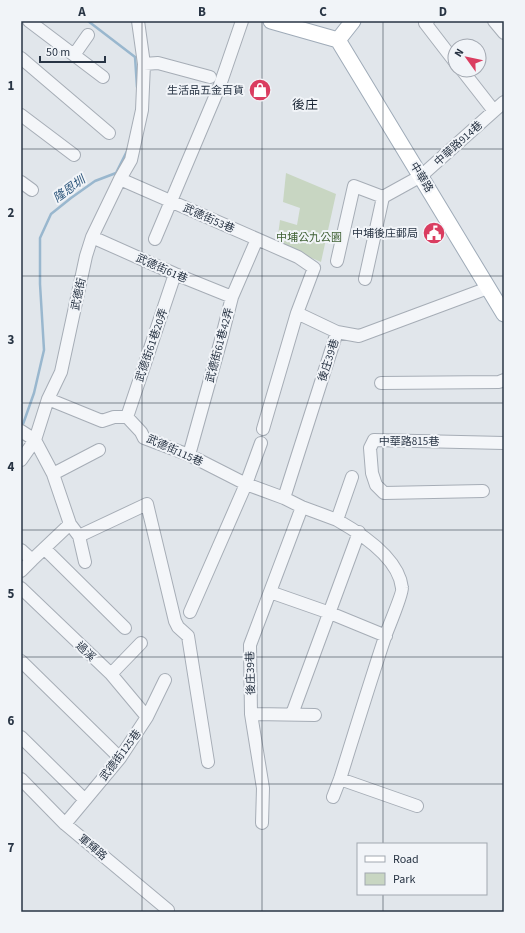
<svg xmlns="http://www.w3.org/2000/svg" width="525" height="933" viewBox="0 0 525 933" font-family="'Source Sans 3','Noto Sans TC',sans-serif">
<rect width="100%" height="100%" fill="#e1e6eb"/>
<path fill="#c8d6c2" d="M286 173 336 194 321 262 277 243 280 220 297 225 300 208 283 202Z"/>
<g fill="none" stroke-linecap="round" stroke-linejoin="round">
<path stroke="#99b7ce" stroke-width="2.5" d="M88 21 135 57 137 87
M22 427 34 393 44 350 40 284V238L51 214 71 198 95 181 116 173 128 149"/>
<g stroke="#a6adb6" stroke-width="14">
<path id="minor" d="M29 21 103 77
M428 21 425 23 455 62
M494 21 504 33
M74 55 88 35
M21 58 109 133
M144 64 158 63 210 77
M462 70 494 111
M21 115 74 155
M120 179 298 257 314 268 297 313 337 332
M21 182 32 190
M92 237 175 274 232 297
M155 239 220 85 242 21
M337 261 354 186 383 197 421 176 504 102
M365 279 383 197
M381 383 499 382 504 380
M48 399 102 421 114 417H127L141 432 144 438 189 455 246 484 284 498
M127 417 175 274
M263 429 297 313
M21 431 35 440 21 460
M189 455 221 340 232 297 257 239
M53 474 99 450
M352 477 337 520 302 507 284 498 337 332 359 336 488 288
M483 491 384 493 376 485 372 473 370 448 374 440 504 443
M79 536 147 504 175 621 178 627 188 636 208 762
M45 549 125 628
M21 550 32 560
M85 562 79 536 70 524 53 474 35 440 48 399 61 372 86 256 92 237 120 179 131 160 142 110 144 64 138 21
M21 571 32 560 70 524
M21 588 111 674 147 717
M270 592 330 613 386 636
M190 612 246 484 261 443
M21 661 120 758
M111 674 141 643
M251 714 315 715
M292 714 359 532
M21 737 85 800
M21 779 65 824 168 910
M340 779 417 806
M333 797 340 779C355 731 370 682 386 634 389 626 403 593 402 588 399 558 360 533 337 520
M262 823 263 788 251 714 250 645 302 507
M65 824 120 758 147 717 165 680"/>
</g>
<g stroke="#9fabb8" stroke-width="17">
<path id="major" d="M271 21 338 40
M338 40 504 314
M338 40 353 21"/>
</g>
<use href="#minor" stroke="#f4f6f9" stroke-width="12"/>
<use href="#major" stroke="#fff" stroke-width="15"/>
</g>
<path fill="none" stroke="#283444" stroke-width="1" stroke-opacity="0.55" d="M142 21V912M262 21V912M383 21V844M21 149H504M21 276H504M21 403H504M21 530H504M21 657H504M21 784H504M383 894V912"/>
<defs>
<g id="shop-disc" transform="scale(1.15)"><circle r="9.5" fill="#da3d60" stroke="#f1f4f8"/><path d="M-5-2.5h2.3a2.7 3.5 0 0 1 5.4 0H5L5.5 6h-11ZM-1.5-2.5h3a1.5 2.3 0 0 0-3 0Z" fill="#fff"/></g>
<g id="civic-disc" transform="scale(1.15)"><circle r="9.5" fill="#da3d60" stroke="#f1f4f8"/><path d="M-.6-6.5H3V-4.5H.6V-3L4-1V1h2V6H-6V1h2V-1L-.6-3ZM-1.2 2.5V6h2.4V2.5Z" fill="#fff"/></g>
</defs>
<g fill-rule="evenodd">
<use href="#shop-disc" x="260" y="90"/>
<use href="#civic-disc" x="434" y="233"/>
</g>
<g text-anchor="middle" stroke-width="4" stroke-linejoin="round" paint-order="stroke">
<g font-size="11" fill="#283444" stroke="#f1f4f8" text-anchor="end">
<text x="244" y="94">生活品五金百貨</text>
<text x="418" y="237">中埔後庄郵局</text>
</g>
<g font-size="11" fill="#283444" stroke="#f1f4f8">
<text transform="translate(458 143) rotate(-42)" y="4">中華路914巷</text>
<text transform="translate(422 177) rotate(59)" y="4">中華路</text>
<text transform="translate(209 218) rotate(24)" y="4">武德街53巷</text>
<text transform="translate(162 268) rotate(24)" y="4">武德街61巷</text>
<text transform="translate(78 294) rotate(-78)" y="4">武德街</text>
<text transform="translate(151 345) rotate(-71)" y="4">武德街61巷20弄</text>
<text transform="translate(219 345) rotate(-75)" y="4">武德街61巷42弄</text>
<text transform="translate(328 360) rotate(-72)" y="4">後庄39巷</text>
<text x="409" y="445">中華路815巷</text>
<text transform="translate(175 450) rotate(24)" y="4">武德街115巷</text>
<text transform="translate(86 651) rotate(44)" y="4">過溪</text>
<text transform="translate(250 673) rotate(-91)" y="4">後庄39巷</text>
<text transform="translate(120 755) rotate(-53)" y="4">武德街125巷</text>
<text transform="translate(93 847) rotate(40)" y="4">軍輝路</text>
</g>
<g font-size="11" fill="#406134" stroke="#f1f4f8">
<text x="309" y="241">中埔公九公園</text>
</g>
<g font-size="12" font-style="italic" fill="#2e577c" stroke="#f1f4f8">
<text transform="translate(69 189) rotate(-36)" y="4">隆恩圳</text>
</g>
<g font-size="13" fill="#1a2535" stroke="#f1f4f8">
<text x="305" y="109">後庄</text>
</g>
</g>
<rect width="525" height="933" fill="none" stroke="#f1f4f8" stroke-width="44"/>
<rect x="357" y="843" width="130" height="52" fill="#f1f4f8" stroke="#a1a7b0"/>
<rect x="365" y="856" width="20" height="6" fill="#ffffff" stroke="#a1a7b0"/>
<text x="393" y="863" font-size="12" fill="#283444">Road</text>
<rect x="365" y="873" width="20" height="12" fill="#c8d6c2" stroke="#a1a7b0"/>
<text x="393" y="883" font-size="12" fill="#283444">Park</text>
<g transform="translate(467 58) rotate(303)"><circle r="19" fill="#f1f4f8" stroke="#a1a7b0"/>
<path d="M0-3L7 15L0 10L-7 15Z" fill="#da3d60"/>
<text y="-6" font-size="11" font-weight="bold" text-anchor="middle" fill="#283444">N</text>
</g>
<path d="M40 56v6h65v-6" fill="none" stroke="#283444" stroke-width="2"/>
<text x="46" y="56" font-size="12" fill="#283444" stroke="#f1f4f8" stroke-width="3" paint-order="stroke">50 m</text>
<rect x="22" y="22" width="481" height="889" fill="none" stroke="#283444" stroke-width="1.5"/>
<g font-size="13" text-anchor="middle" font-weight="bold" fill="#283444">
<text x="82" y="16">A</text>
<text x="202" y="16">B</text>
<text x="323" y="16">C</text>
<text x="443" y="16">D</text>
<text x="11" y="90">1</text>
<text x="11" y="217">2</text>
<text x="11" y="344">3</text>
<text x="11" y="471">4</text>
<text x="11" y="598">5</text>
<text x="11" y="725">6</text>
<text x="11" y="852">7</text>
</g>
</svg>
